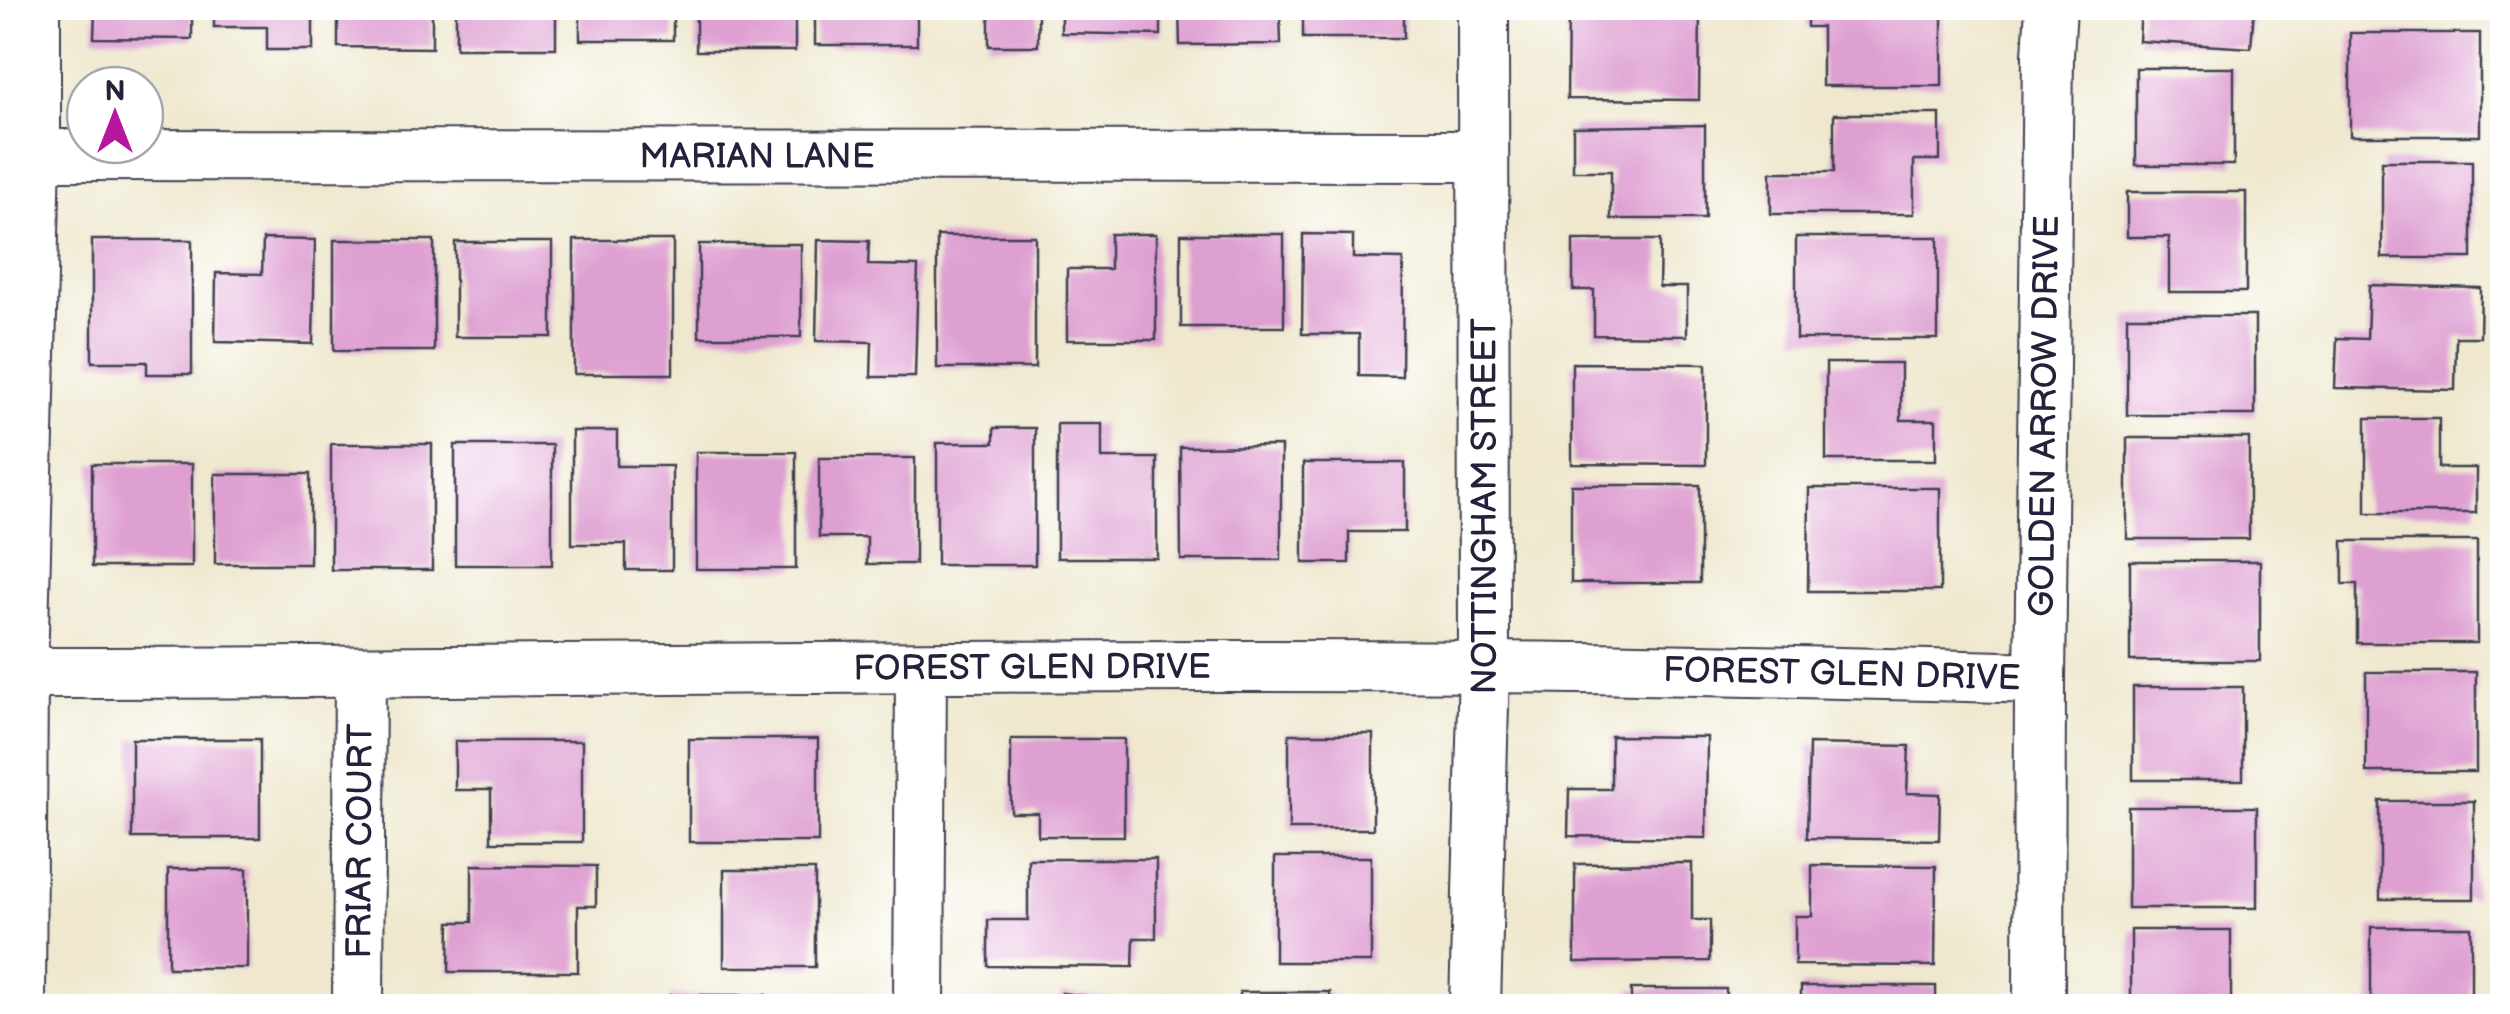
<svg xmlns="http://www.w3.org/2000/svg" width="2510" height="1014" viewBox="0 0 2510 1014" font-family="'Balsamiq Sans',sans-serif">
<rect width="100%" height="100%" fill="#fff"/>
<filter id="ink" filterUnits="userSpaceOnUse"><feTurbulence type="fractalNoise" baseFrequency=".01" numOctaves="2"/><feDisplacementMap in="SourceGraphic" scale="20" xChannelSelector="R" yChannelSelector="G"/><feConvolveMatrix kernelMatrix="1 2 1 2 8 2 1 2 1" color-interpolation-filters="sRGB"/></filter>
<filter id="wash" filterUnits="userSpaceOnUse"><feTurbulence type="fractalNoise" baseFrequency=".0048" numOctaves="4" result="noise"/><feDisplacementMap in="SourceGraphic" scale="40" xChannelSelector="R" yChannelSelector="G"/><feGaussianBlur stdDeviation="2.25" result="paint"/><feColorMatrix in="noise" values="0 0 0 0 0 0 0 0 0 0 0 0 0 0 0 0 0 1.4 0 .05"/><feComposite in="paint" operator="in"/></filter>
<g filter="url(#wash)">
<rect width="100%" height="100%" fill="#efe8cf"/>
<g id="blocks">
<path fill="#de9fd1" d="M95 8H192V39L94 38Z
M214 8H313V50H267V27H214Z
M338 8H432V48L338 47Z
M456 8H556V48H456Z
M580 8H673V40H580Z
M696 8H795V51H696Z
M815 8H917V45H815Z
M989 8H1038V46H989Z
M1061 8H1161V35L1061 33Z
M1179 8H1280L1281 44 1180 45Z
M1303 8H1404V38H1303Z
M1568 8H1700L1699 100 1567 99Z
M1807 8H1942V86H1822V27H1807Z
M2141 8H2254L2251 48 2139 41Z
M2350 33H2480V136H2350Z
M2136 68H2234V165H2136Z
M1834 114H1940V160H1914V214H1771V172H1834Z
M1705 125V219H1611V171H1573V127Z
M2382 161H2472V258H2382Z
M2127 192H2246V292H2169V237H2127Z
M1110 234H1156V340H1067V269H1110Z
M1181 234H1284V327H1181Z
M1303 234 1353 235V258L1403 259 1402 377 1359 376V334H1302Z
M937 236H1035V368H937Z
M1796 237H1938V339H1796Z
M263 239 315 240 313 344 215 342 216 273 262 274Z
M92 240H192V374H147V362H92Z
M334 240H434V351H334Z
M574 240H673V374H574Z
M818 240 869 241 868 265 918 266 915 377H871L872 342 816 341Z
M1573 240H1660L1659 287H1687V336L1594 335V290H1573Z
M455 242H552V337H455Z
M699 244H801V337H699Z
M2369 285 2481 288 2480 337H2456L2455 390 2335 388 2337 338 2367 339Z
M2127 316H2255V415H2127Z
M1572 363 1706 364V465L1572 464Z
M1826 363H1901V420H1936V460H1826Z
M2366 418H2439V468H2476V513H2366Z
M1057 424H1102V458H1157V558H1057Z
M994 428H1035V565H937V443H994Z
M572 431H617V466H672V570H626V544H572Z
M2127 438H2249V539H2127Z
M331 444H432V570H331Z
M455 445H552V565H455Z
M1281 446V560H1181L1180 447Z
M696 452H796V569H696Z
M819 458H915V564H867V537H819Z
M1303 463H1405V532H1349V563H1303Z
M92 464H192V567H92Z
M215 474H310V564H215Z
M1571 485H1700V583H1571Z
M1809 488H1940V591H1808Z
M2343 541H2477V643H2357V584H2343Z
M2130 561H2260V661H2130Z
M2366 672H2476V772H2366Z
M2133 687H2243V780H2133Z
M1289 734H1373V829H1289Z
M1611 736 1707 737 1706 838 1568 836 1569 789H1611Z
M132 739H260V838H132Z
M689 739H818V842H689Z
M1011 739H1124V836H1038V813H1011Z
M455 741H582V842H491V790H455Z
M1809 744 1909 746 1907 793 1940 794 1939 840 1807 838Z
M2380 801H2474V899H2380Z
M2128 807H2257V908H2128Z
M1275 857H1371V962H1275Z
M1028 859H1156V938H1134L1133 967 988 966V920H1028Z
M1692 863V920H1710V961L1575 962V864Z
M472 865 596 866V906H578V972H449L450 922H472Z
M1812 865 1936 866 1935 966 1795 965V916H1812Z
M168 869H247V968H168Z
M724 870H815V967H724Z
M2371 927H2471V1006H2371Z
M2131 930H2231V1006H2131Z
M1801 986H1936V1006H1801Z
M1631 989H1726V1006H1631Z
M1240 992H1330V1006H1240Z
M1062 993 1153 1004V1006H1060Z
M670 995H766V1006H670Z
M502 1001H597V1006H502Z"/>
</g>
</g>
<g filter="url(#ink)">
<use href="#blocks" fill-opacity="0" stroke="#414051" stroke-width="2.5"/>
<g fill="none" stroke-linecap="round" stroke-linejoin="round">
<g stroke="#414051" stroke-width="54">
<g id="minor">
<path id="s1" d="M35 155 1482 156"/>
<path id="s2" d="M22 673C509 673 996 663 1482 667 1668 668 1854 673 2040 678"/>
<path d="M20 1006 22 673 35 155V8"/>
<path id="s3" d="M358 1006 360 673"/>
<path d="M919 1006 921 669"/>
<path id="s4" d="M1475 1006 1484 667 1483 8"/>
<path id="s5" d="M2039 1006 2040 678 2048 55 2051 8"/>
</g>
</g>
<use href="#minor" stroke="#fff" stroke-width="50"/>
</g>
</g>
<g text-anchor="middle" stroke-width="8" stroke-linejoin="round" paint-order="stroke">
<g font-size="35" fill="#22223b" stroke="#fff">
<text dy="12" stroke="none"><textPath href="#s1" startOffset="722">MARIAN LANE</textPath></text>
<text dy="12" stroke="none"><textPath href="#s5" startOffset="590">GOLDEN ARROW DRIVE</textPath></text>
<text dy="12" stroke="none"><textPath href="#s4" startOffset="500">NOTTINGHAM STREET</textPath></text>
<text dy="12" stroke="none"><textPath href="#s2" startOffset="1010">FOREST GLEN DRIVE</textPath></text>
<text dy="12" stroke="none"><textPath href="#s2" startOffset="1820">FOREST GLEN DRIVE</textPath></text>
<text dy="12" stroke="none"><textPath href="#s3" startOffset="165">FRIAR COURT</textPath></text>
</g>
</g>
<rect width="2510" height="1014" fill="none" stroke="#fff" stroke-width="40"/>
<g transform="translate(115 115)"><circle r="48" fill="#ffffff" stroke="#a7a7b1" stroke-width="2.5"/>
<path d="M0-8L18 38L0 25L-18 38Z" fill="#b5179e"/>
<text y="-15" font-size="28" font-weight="bold" text-anchor="middle" fill="#22223b">N</text>
</g>
</svg>
